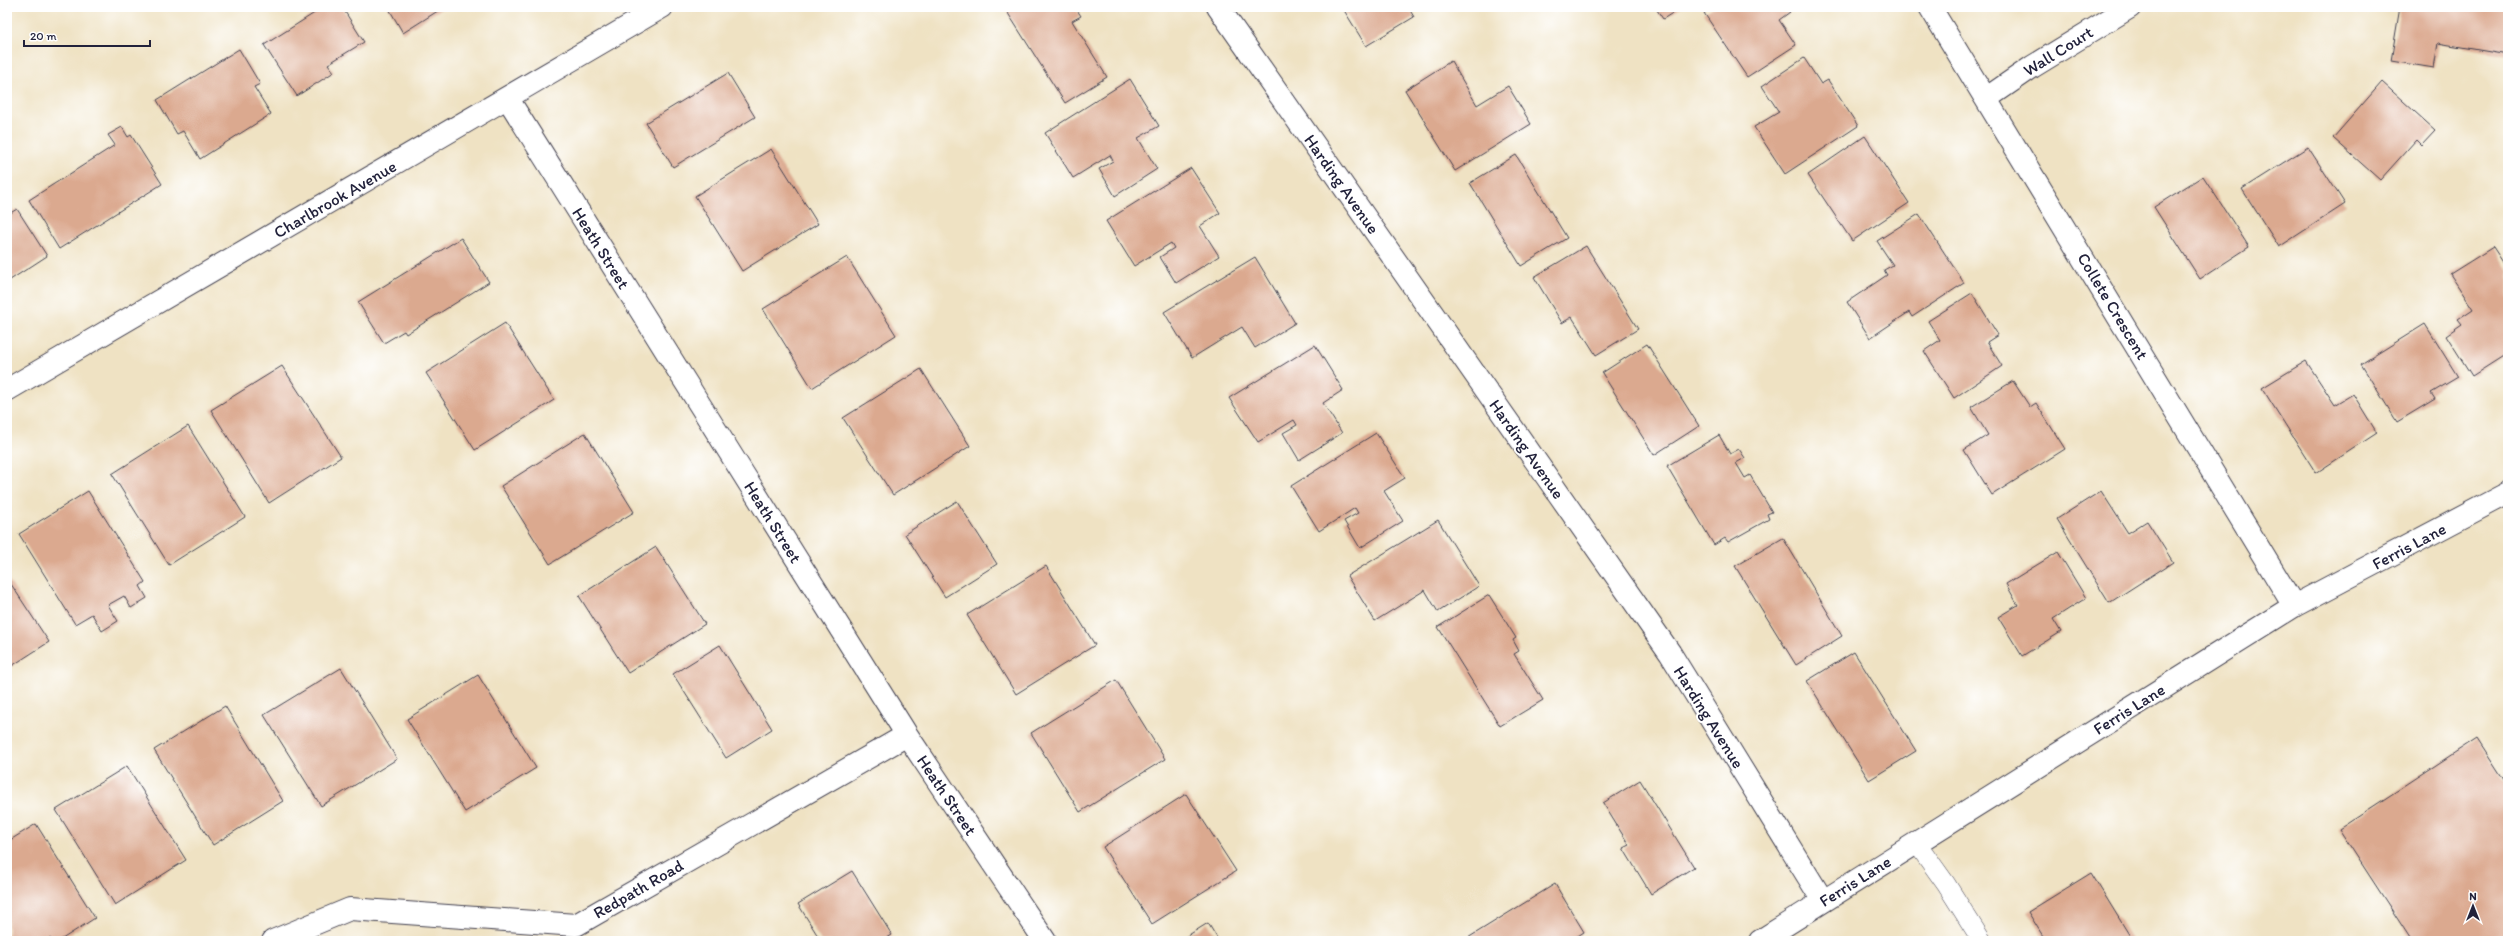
<svg xmlns="http://www.w3.org/2000/svg" width="2515" height="948" viewBox="0 0 2515 948" font-family="Itim,sans-serif">
<rect width="100%" height="100%" fill="#fff"/>
<filter id="ink" filterUnits="userSpaceOnUse"><feTurbulence type="fractalNoise" baseFrequency=".025" numOctaves="2"/><feDisplacementMap in="SourceGraphic" scale="8" xChannelSelector="R" yChannelSelector="G"/><feConvolveMatrix kernelMatrix="1 2 1 2 8 2 1 2 1" color-interpolation-filters="sRGB"/></filter>
<filter id="wash" filterUnits="userSpaceOnUse"><feTurbulence type="fractalNoise" baseFrequency=".012" numOctaves="4" result="noise"/><feDisplacementMap in="SourceGraphic" scale="16" xChannelSelector="R" yChannelSelector="G"/><feGaussianBlur stdDeviation="0.9" result="paint"/><feColorMatrix in="noise" values="0 0 0 0 0 0 0 0 0 0 0 0 0 0 0 0 0 1.4 0 .05"/><feComposite in="paint" operator="in"/></filter>
<g filter="url(#wash)">
<rect width="100%" height="100%" fill="#efe2c3"/>
<g id="blocks">
<path fill="#dba98f" d="M324 7H342L364 42 328 64 334 72 297 96 264 45Z
M388 7H444L403 33Z
M1004 7H1075L1081 16 1072 21 1107 77 1065 103Z
M1342 7H1408L1414 17 1366 46Z
M1655 7H1682L1663 19Z
M1713 7H1786L1790 12 1779 20 1796 45 1747 77 1704 13Z
M2400 7H2508V55L2438 43 2434 68 2391 61Z
M239 49 260 84 254 87 271 114 200 159 183 131 177 134 157 100Z
M1804 58 1821 84 1828 80 1858 126 1785 174 1754 127 1779 112 1762 86Z
M1451 61 1477 105 1508 86 1531 124 1455 171 1405 90Z
M728 73 755 117 673 167 646 123Z
M1130 79 1159 126 1138 138 1157 169 1115 196 1099 169 1113 161 1110 155 1073 178 1045 133Z
M2382 82 2435 130 2421 145 2416 140 2380 180 2333 138Z
M122 127 128 137 131 135 162 184 59 249 29 200 115 145 108 135Z
M1865 136 1909 203 1852 241 1808 175Z
M2308 147 2345 204 2279 247 2242 189Z
M771 149 818 224 742 271 695 196Z
M1516 155 1567 238 1521 266 1470 183Z
M1191 168 1220 213 1200 226 1219 256 1176 283 1160 257 1174 248 1171 243 1134 266 1106 221Z
M2203 176 2249 247 2200 279 2154 207Z
M17 209 47 256 7 282V215Z
M1919 214 1964 283 1912 317 1909 312 1870 338 1847 302 1887 275 1884 270 1893 265 1877 241Z
M461 238 489 282 406 334 404 331 384 343 358 302Z
M1586 246 1638 329 1596 355 1572 317 1562 323 1534 277Z
M2493 247 2508 270V353L2472 376 2446 335 2462 324 2458 319 2473 309 2450 274Z
M847 257 896 335 812 388 763 309Z
M1255 257 1295 323 1255 348 1242 327 1192 358 1164 312Z
M1972 293 1998 335 1987 342 2002 366 1954 398 1924 351 1940 340 1928 321Z
M505 323 554 400 475 450 426 373Z
M2425 324 2458 377 2431 393 2435 399 2397 422 2361 364Z
M1647 344 1699 426 1654 455 1602 373Z
M1315 345 1343 390 1323 403 1342 433 1299 460 1283 433 1297 425 1294 420 1258 442 1229 398Z
M2306 361 2335 405 2353 394 2377 433 2316 473 2262 388Z
M282 366 341 457 269 503 211 410Z
M921 369 970 446 893 495 843 418Z
M2013 381 2030 407 2036 403 2065 449 1992 495 1964 450 1988 435 1971 407Z
M188 426 245 517 169 565 112 474Z
M585 433 634 512 550 564 501 486Z
M1376 433 1405 478 1384 491 1403 521 1360 548 1344 521 1358 513 1355 508 1319 531 1291 486Z
M1719 435 1730 454 1739 449 1745 458 1736 463 1745 478 1750 475 1772 512 1767 514 1769 519 1728 542 1725 538 1714 545 1667 466Z
M88 491 145 582 140 586 147 598 131 608 124 596 108 605 118 621 102 631 92 614 75 624 19 534Z
M2101 491 2128 533 2147 521 2173 562 2109 603 2057 519Z
M957 501 997 564 945 597 905 534Z
M1438 520 1479 586 1438 612 1425 590 1375 621 1347 576Z
M1783 538 1842 636 1796 665 1735 566Z
M656 547 705 624 628 673 579 596Z
M2058 552 2086 598 2053 619 2061 632 2022 656 1998 617 2018 605 2006 584Z
M1046 566 1095 645 1016 694 967 615Z
M7 578 49 642 7 669Z
M1489 595 1516 638 1513 640 1519 651 1514 654 1543 700 1500 726 1438 627Z
M720 645 772 729 726 758 673 674Z
M1854 652 1916 751 1869 780 1807 681Z
M341 668 397 759 321 806 264 715Z
M478 675 536 768 465 812 407 719Z
M1116 680 1165 759 1080 812 1031 733Z
M225 706 283 801 213 845 154 750Z
M2477 738 2508 786V941H2412L2339 829Z
M127 766 186 860 115 905 56 810Z
M1640 780 1694 867 1651 894 1623 848 1629 845 1603 803Z
M1186 794 1236 871 1152 924 1103 847Z
M36 824 95 918 59 941H52L50 938 46 941H8L7 842Z
M852 871 892 935 882 941H821L798 904Z
M2091 873 2133 941H2046L2028 912Z
M1555 884 1584 932 1570 941H1463Z
M1208 923 1219 941H1179Z"/>
</g>
</g>
<g filter="url(#ink)">
<use href="#blocks" fill-opacity="0" stroke="#413f4f" stroke-width="1"/>
<g fill="none" stroke-linecap="round" stroke-linejoin="round">
<g stroke="#413f4f" stroke-width="20">
<path id="service" d="M1916 842 1946 884 1982 941"/>
</g>
<g stroke="#413f4f" stroke-width="24">
<path id="minor" d="M1218 7 1670 653 1823 901
M1930 7 2294 606
M1987 98 2032 67 2130 7
M508 99 907 735 1045 941
M7 390 662 7
M273 941 350 909 576 925 907 735
M1760 941 2294 606 2508 493"/>
</g>
<use href="#service" stroke="#fff" stroke-width="19"/>
<use href="#minor" stroke="#fff" stroke-width="22"/>
</g>
</g>
<g text-anchor="middle" stroke-width="4" stroke-linejoin="round" paint-order="stroke">
<g font-size="17" fill="#22223b" stroke="#fff">
<text transform="translate(2058 51) rotate(-32)" y="6">Wall Court</text>
<text transform="translate(1342 184) rotate(55)" y="6">Harding Avenue</text>
<text transform="translate(335 199) rotate(-30)" y="6">Charlbrook Avenue</text>
<text transform="translate(601 248) rotate(58)" y="6">Heath Street</text>
<text transform="translate(2113 306) rotate(59)" y="6">Collete Crescent</text>
<text transform="translate(1527 449) rotate(55)" y="6">Harding Avenue</text>
<text transform="translate(773 522) rotate(58)" y="6">Heath Street</text>
<text transform="translate(2409 546) rotate(-28)" y="6">Ferris Lane</text>
<text transform="translate(2129 709) rotate(-32)" y="6">Ferris Lane</text>
<text transform="translate(1709 717) rotate(58)" y="6">Harding Avenue</text>
<text transform="translate(947 795) rotate(56)" y="6">Heath Street</text>
<text transform="translate(1855 881) rotate(-32)" y="6">Ferris Lane</text>
<text transform="translate(638 889) rotate(-30)" y="6">Redpath Road</text>
</g>
</g>
<rect width="2515" height="948" fill="none" stroke="#fff" stroke-width="24"/>
<g transform="translate(2473 906)" stroke="#ffffff" stroke-width="3" paint-order="stroke">
<path d="M0-3L7 15L0 10L-7 15Z" fill="#22223b"/>
<text y="-6" font-size="11" font-weight="bold" text-anchor="middle" fill="#22223b">N</text>
</g>
<path d="M24 40v6h126v-6" fill="none" stroke="#22223b" stroke-width="2"/>
<text x="30" y="40" font-size="12" fill="#22223b" stroke="#ffffff" stroke-width="3" paint-order="stroke">20 m</text>
</svg>
